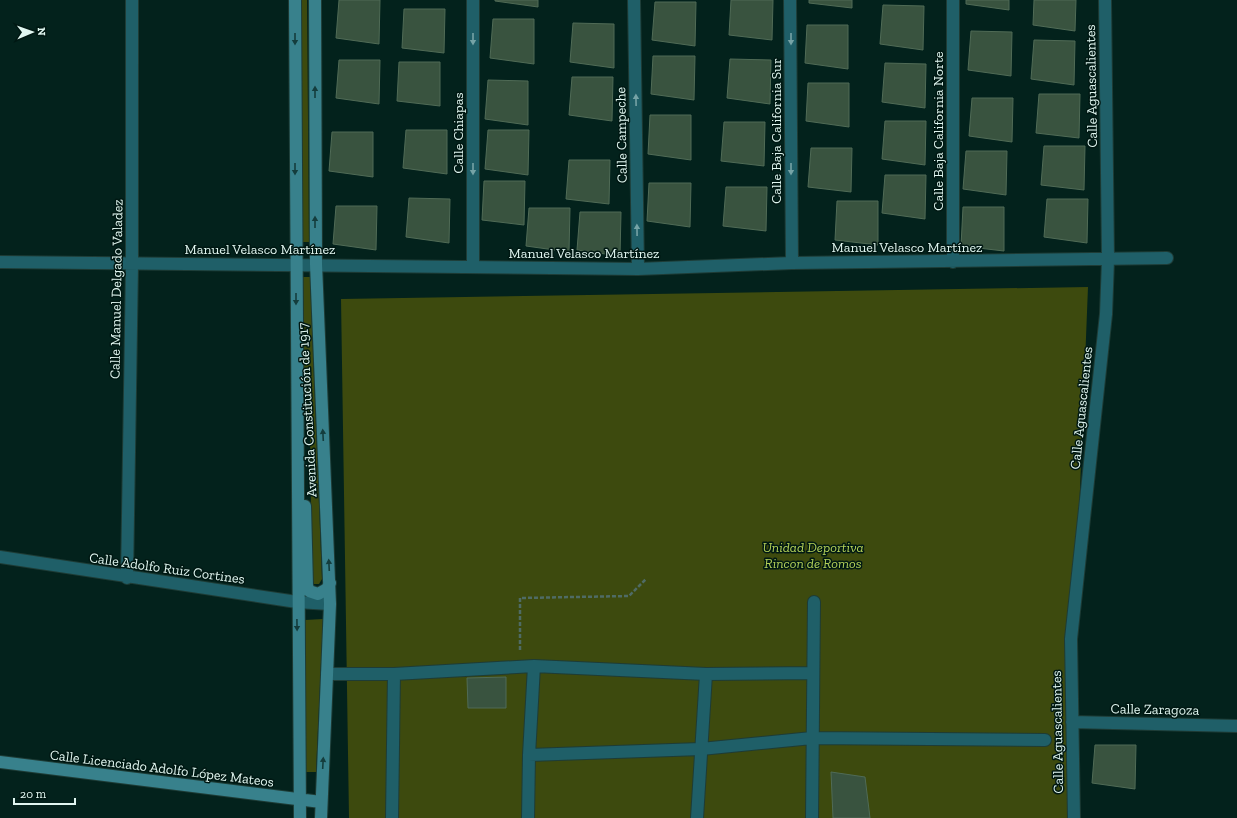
<svg xmlns="http://www.w3.org/2000/svg" width="1237" height="818" viewBox="0 0 1237 818" font-family="'Zilla Slab',serif">
<rect width="100%" height="100%" fill="#03221c"/>
<path fill="#3d4a0e" d="M300 0H307L309 242H301Z
M303 277H310L322 579 319 584H314L312 579 310 435 304 405Z
M1088 287 1067 818H349L341 299Z
M323 619 316 772H306L305 620Z"/>
<path fill="#39533f" stroke="#506b56" d="M339 0H380L379 44 336 38Z
M495 0H538V7L495 1Z
M731 0H773L772 40 729 35Z
M809 0H852V8L809 3Z
M966 0H1009V10L966 4Z
M1034 0H1076L1075 31 1033 25Z
M655 2H696L695 46 652 40Z
M883 5 924 6 923 50 880 44Z
M404 9H445L444 53 402 48Z
M493 19H534V64L490 58Z
M573 23 614 24V68L570 62Z
M807 25H848V69L805 63Z
M971 31 1012 32 1011 76 968 70Z
M1034 40 1075 41 1074 85 1031 79Z
M653 56H695L694 100 651 94Z
M730 59 771 60 770 104 727 98Z
M339 60H380L379 104 336 98Z
M399 62H440V106L397 101Z
M885 63 926 64 925 108 882 102Z
M572 77H613L612 121 569 115Z
M488 80 528 81V125L485 119Z
M808 83H849V127L806 121Z
M1039 94H1080L1079 138 1036 133Z
M972 98H1013L1012 142 969 136Z
M650 115H691V160L648 154Z
M885 121H926L925 165 882 159Z
M724 122H765L764 166 721 161Z
M406 130H447V174L403 168Z
M488 130H529L528 175 485 169Z
M332 132H373V177L329 171Z
M1044 146H1085L1084 190 1041 185Z
M811 148H852L851 192 808 187Z
M966 151H1007L1006 195 963 189Z
M569 160H610L609 204 566 199Z
M885 175H926L925 219 882 213Z
M484 181H525L524 225 482 220Z
M649 183H691L690 227 647 221Z
M726 187H767L766 231 723 226Z
M409 198 450 199 449 243 406 237Z
M1047 199H1088L1087 243 1044 237Z
M837 201H878V245L835 240Z
M336 206H377L376 250 333 244Z
M963 207H1004V251L961 246Z
M529 208H570L569 252 526 246Z
M580 212H621L620 256 577 250Z
M506 677V708H468L467 678Z
M1095 745H1136L1135 789 1092 783Z
M831 772 865 777 870 818H833Z"/>
<g fill="none" stroke-linecap="round" stroke-linejoin="round">
<g stroke="#1e3c36" stroke-width="14">
<path id="street" d="M473 0V267
M634 0 638 269
M790 0 792 263
M953 0V262
M0 262 638 269 792 263 1167 258
M0 557 297 602 330 604
M127 578 132 264V0
M534 666 706 674 813 673
M327 674H394L392 818
M394 674 534 666 529 755
M1072 722 1237 726
M528 818 529 755 701 749 812 738 1045 740
M697 818 706 674
M812 818 814 602
M1074 818 1071 639 1106 314 1108 260 1105 0"/>
</g>
<g stroke="#1e3c36" stroke-width="14">
<path id="secondary" d="M295 0 300 818
M315 0 316 264 330 604 321 818
M305 506 307 586 309 591 318 594 327 589 330 583
M0 762 321 802"/>
</g>
<path stroke="#4f6b65" stroke-width="2.5" stroke-dasharray="4 2" stroke-linecap="butt" d="M520 650V598L629 596 646 579"/>
<use href="#street" stroke="#1f5f68" stroke-width="12"/>
<use href="#secondary" stroke="#38818c" stroke-width="12"/>
</g>
<defs><path id="oneway-solid" d="M-6-.8H1V-3.2L6.5 0L1 3.2V.8H-6Z"/></defs>
<g fill="#143d3d">
<use href="#oneway-solid" transform="translate(295 39) rotate(90)"/>
<use href="#oneway-solid" transform="translate(315 92) rotate(-90)"/>
<use href="#oneway-solid" transform="translate(295 169) rotate(90)"/>
<use href="#oneway-solid" transform="translate(315 222) rotate(-90)"/>
<use href="#oneway-solid" transform="translate(296 299) rotate(90)"/>
<use href="#oneway-solid" transform="translate(323 435) rotate(-93)"/>
<use href="#oneway-solid" transform="translate(329 565) rotate(-93)"/>
<use href="#oneway-solid" transform="translate(297 625) rotate(89)"/>
<use href="#oneway-solid" transform="translate(323 763) rotate(-87)"/>
</g>
<g fill="#76a3a6">
<use href="#oneway-solid" transform="translate(473 39) rotate(90)"/>
<use href="#oneway-solid" transform="translate(791 39) rotate(90)"/>
<use href="#oneway-solid" transform="translate(636 100) rotate(-91)"/>
<use href="#oneway-solid" transform="translate(473 169) rotate(90)"/>
<use href="#oneway-solid" transform="translate(791 169) rotate(90)"/>
<use href="#oneway-solid" transform="translate(637 230) rotate(-91)"/>
</g>
<g text-anchor="middle" stroke-width="3" stroke-linejoin="round" paint-order="stroke">
<g font-size="14" fill="#e1f7f1" stroke="#001813">
<text transform="translate(1091 86) rotate(-91)" y="5">Calle Aguascalientes</text>
<text transform="translate(776 131) rotate(-90)" y="5">Calle Baja California Sur</text>
<text transform="translate(938 131) rotate(-90)" y="5">Calle Baja California Norte</text>
<text transform="translate(458 133) rotate(-90)" y="5">Calle Chiapas</text>
<text transform="translate(621 135) rotate(-91)" y="5">Calle Campeche</text>
<text x="907" y="252">Manuel Velasco Martínez</text>
<text x="260" y="254">Manuel Velasco Martínez</text>
<text x="584" y="258">Manuel Velasco Martínez</text>
<text transform="translate(116 289) rotate(-89)" y="5">Calle Manuel Delgado Valadez</text>
<text transform="translate(1081 408) rotate(-84)" y="5">Calle Aguascalientes</text>
<text transform="translate(307 410) rotate(-93)" y="5">Avenida Constitución de 1917</text>
<text transform="translate(167 568) rotate(8)" y="5">Calle Adolfo Ruiz Cortines</text>
<text transform="translate(1155 709) rotate(1)" y="5">Calle Zaragoza</text>
<text transform="translate(1057 732) rotate(-91)" y="5">Calle Aguascalientes</text>
<text transform="translate(162 768) rotate(7)" y="5">Calle Licenciado Adolfo López Mateos</text>
</g>
<g font-size="14" font-style="italic" fill="#b4d158" stroke="#001813">
<text x="813" y="552">Unidad Deportiva<tspan x="813" dy="16">Rincon de Romos</tspan></text>
</g>
</g>
<g transform="translate(32 32) rotate(88)" stroke="#001813" stroke-width="3" paint-order="stroke">
<path d="M0-3L7 15L0 10L-7 15Z" fill="#e1f7f1"/>
<text y="-6" font-size="11" font-weight="bold" text-anchor="middle" fill="#e1f7f1">N</text>
</g>
<path d="M14 798v6h61v-6" fill="none" stroke="#e1f7f1" stroke-width="2"/>
<text x="20" y="798" font-size="12" fill="#e1f7f1" stroke="#001813" stroke-width="3" paint-order="stroke">20 m</text>
</svg>
